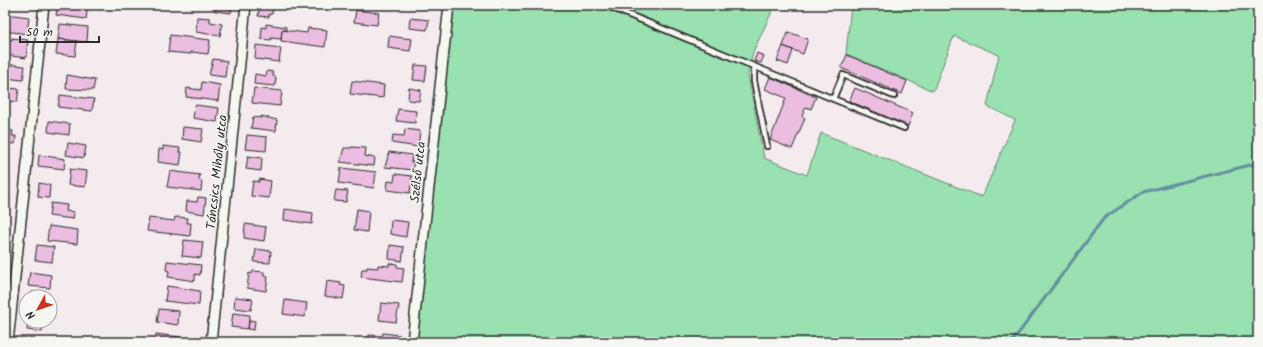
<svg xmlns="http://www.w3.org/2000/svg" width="1263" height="347" viewBox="0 0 1263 347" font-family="Kalam,sans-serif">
<rect width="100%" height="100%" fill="#f4ebee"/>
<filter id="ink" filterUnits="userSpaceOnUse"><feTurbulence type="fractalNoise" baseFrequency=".025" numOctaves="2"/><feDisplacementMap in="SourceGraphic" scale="8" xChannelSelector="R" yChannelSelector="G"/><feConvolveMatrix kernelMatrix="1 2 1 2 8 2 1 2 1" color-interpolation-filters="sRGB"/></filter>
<g filter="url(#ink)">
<path fill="#99e1b0" stroke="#62866e" d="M444 5H775L753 52 748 75 764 158 807 175 821 133 982 197 1015 120 987 106 999 55 954 36 933 91 846 54 851 5H1258V342H409Z"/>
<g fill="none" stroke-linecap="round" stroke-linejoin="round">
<path stroke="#63909e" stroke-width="3" d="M1012 342 1104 218 1143 192 1258 163"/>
</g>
<path fill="#ebbde0" stroke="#2b2b2b" d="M58 5H88L86 19 56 15Z
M216 5H232L231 13 215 11Z
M260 5H270V8H273L272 14H269V17L258 16Z
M413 5H431V9L413 7Z
M356 10 379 13 377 25 354 22Z
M5 14 29 17 27 34 5 31Z
M197 17 210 18V22L222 24 220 36 196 32Z
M410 18 429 20 427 30 409 28Z
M60 24 88 27 87 42 58 39Z
M266 24 286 27V30H282L281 39 271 38V40L261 39 262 27 266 28Z
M308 28 327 30 325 47 281 41 282 30 307 33Z
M788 32 808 39 803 54 783 46Z
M170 35 210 40 208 54 191 52V54L168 52Z
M389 36 412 39 410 51 388 48Z
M12 38 28 40 26 58 5 55V39L12 40Z
M58 39 77 41 75 56 56 54Z
M256 45 281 48 279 62 255 59Z
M783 46 793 50 788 65 777 61Z
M757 53 764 56 761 63 754 61Z
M847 55 907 81 902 94 841 68Z
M213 59 227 61 225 77 209 75Z
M5 64 25 66 23 80 5 78Z
M415 65 427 66 425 81 413 80Z
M267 71 273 72V76L276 77 275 86 254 84 255 74 266 76Z
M67 75 95 80 93 90 66 89Z
M770 77 816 97 811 109 806 107 802 116 805 118 792 149 770 140 786 98 765 89Z
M352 81 384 85 383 98 350 94Z
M202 82 220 85 218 101 186 97 187 88 201 90Z
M5 85H8V88L19 89 17 102 5 101Z
M254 88 282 91 280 106 252 103Z
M409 88 421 90 419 101 408 100Z
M855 88 913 113 908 126 849 101Z
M60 95 94 99 92 111 58 107Z
M195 105 219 108 217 122 193 118Z
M398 109 416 111 415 123 396 121Z
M261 116 277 120 276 131 251 128 253 117 261 118Z
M49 121 70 124 69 135 48 132Z
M183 127 203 129 201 142 182 139Z
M405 129 420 131 418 147 392 143 393 135 404 136Z
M5 130 13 131 12 136H16L15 144 5 143Z
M247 135 267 137 266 151 245 149Z
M68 143 86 146 84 158 66 155Z
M163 146 180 148 179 152H182L180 165 158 162 159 149 163 150Z
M351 147 366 148 365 156 375 158 374 166 340 162 344 148H351Z
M389 152 412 155 411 162H414L413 170 385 167Z
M39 155 65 159 64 169 38 166Z
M248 156 262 158 261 171 246 169Z
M341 168 376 172 374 188 339 183Z
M70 169 87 171 85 187 68 185Z
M170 171 200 175 199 180 202 181 201 191 167 187Z
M395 174 412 176 410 193 387 190 388 181 394 182Z
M259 179 271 181 269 198 251 196 253 181 259 182Z
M39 183 50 185 49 198 38 197Z
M336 190 348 191 346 202 334 201Z
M5 197H10L8 213H5Z
M198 197 206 198 204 214 186 211 187 201 197 202Z
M51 203 67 205 66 211 74 212 73 219 49 216Z
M285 209 313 213 312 224 284 220Z
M357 209 369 211 367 232 354 230Z
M175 217 188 218 187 223H191L190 236 147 231 149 218 174 221Z
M391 220 408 222 406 237 390 234Z
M245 224 266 227 264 241 244 238Z
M49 226 78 230 77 244 47 241Z
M184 240 203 242 201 258 182 256Z
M37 245 54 247 52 262 35 260Z
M390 245 404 247 402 261 389 259Z
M256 249 271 251 270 263 254 262Z
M167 261 201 265 200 275 195 274V281L168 277 169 271 166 270Z
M389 263 397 264V267L404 268 402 282 361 277 362 269H367V267L378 268V265L389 266Z
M253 271 264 272V275L268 276 266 291 247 288 249 273 252 274Z
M30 272 51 275 50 288 28 286Z
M327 281 341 283 340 285 345 286 343 299 325 296Z
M167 286 200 291 199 305 165 301Z
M32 292 43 293V297H31Z
M235 297 253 299 251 310 234 308Z
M285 300 307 303 305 317 283 314Z
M381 303 399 305 396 322 379 320Z
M159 309 179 311 178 325 157 322Z
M233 313 250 315 248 329 231 327Z
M249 320 255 321 254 330 248 329Z
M28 321H44L42 332 27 330Z
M383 333 400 335 399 342H368L369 335 382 336Z
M156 334 181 337V342H155Z
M228 338 246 340V342H227Z"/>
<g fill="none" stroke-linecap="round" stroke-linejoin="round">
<g stroke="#2b2b2b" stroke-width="8">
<path id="lane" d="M605 5 904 128
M754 66V81L767 146
M833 99 843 75 894 96"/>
</g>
<g stroke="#2b2b2b" stroke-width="12">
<path id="street" d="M8 342 44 5
M211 342 246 5
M412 342 449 5"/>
</g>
<use href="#lane" stroke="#f6f6f2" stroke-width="4.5"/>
<use href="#street" stroke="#f6f6f2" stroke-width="9"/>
</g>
</g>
<g text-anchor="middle" stroke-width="3" stroke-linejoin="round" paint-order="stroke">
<g font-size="13" fill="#2b2b2b" stroke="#f6f6f2">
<text transform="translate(216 172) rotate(-84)" y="5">Táncsics Mihály utca</text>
<text transform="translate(417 172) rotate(-84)" y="5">Szélső utca</text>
</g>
</g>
<rect width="1263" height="347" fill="none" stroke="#f6f6f2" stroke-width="20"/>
<rect x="10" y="10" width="1243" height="327" fill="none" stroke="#2b2b2b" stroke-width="1.5" filter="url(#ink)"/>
<g transform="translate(38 309) rotate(230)"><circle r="19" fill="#f6f6f2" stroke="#a5a5a2"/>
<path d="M0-3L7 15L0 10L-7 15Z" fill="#c8321e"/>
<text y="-6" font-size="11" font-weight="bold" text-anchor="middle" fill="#2b2b2b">N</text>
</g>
<path d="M20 36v6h79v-6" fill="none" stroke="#2b2b2b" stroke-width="2"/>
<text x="26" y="36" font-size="12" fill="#2b2b2b" stroke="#f6f6f2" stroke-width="3" paint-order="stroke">50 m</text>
</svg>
